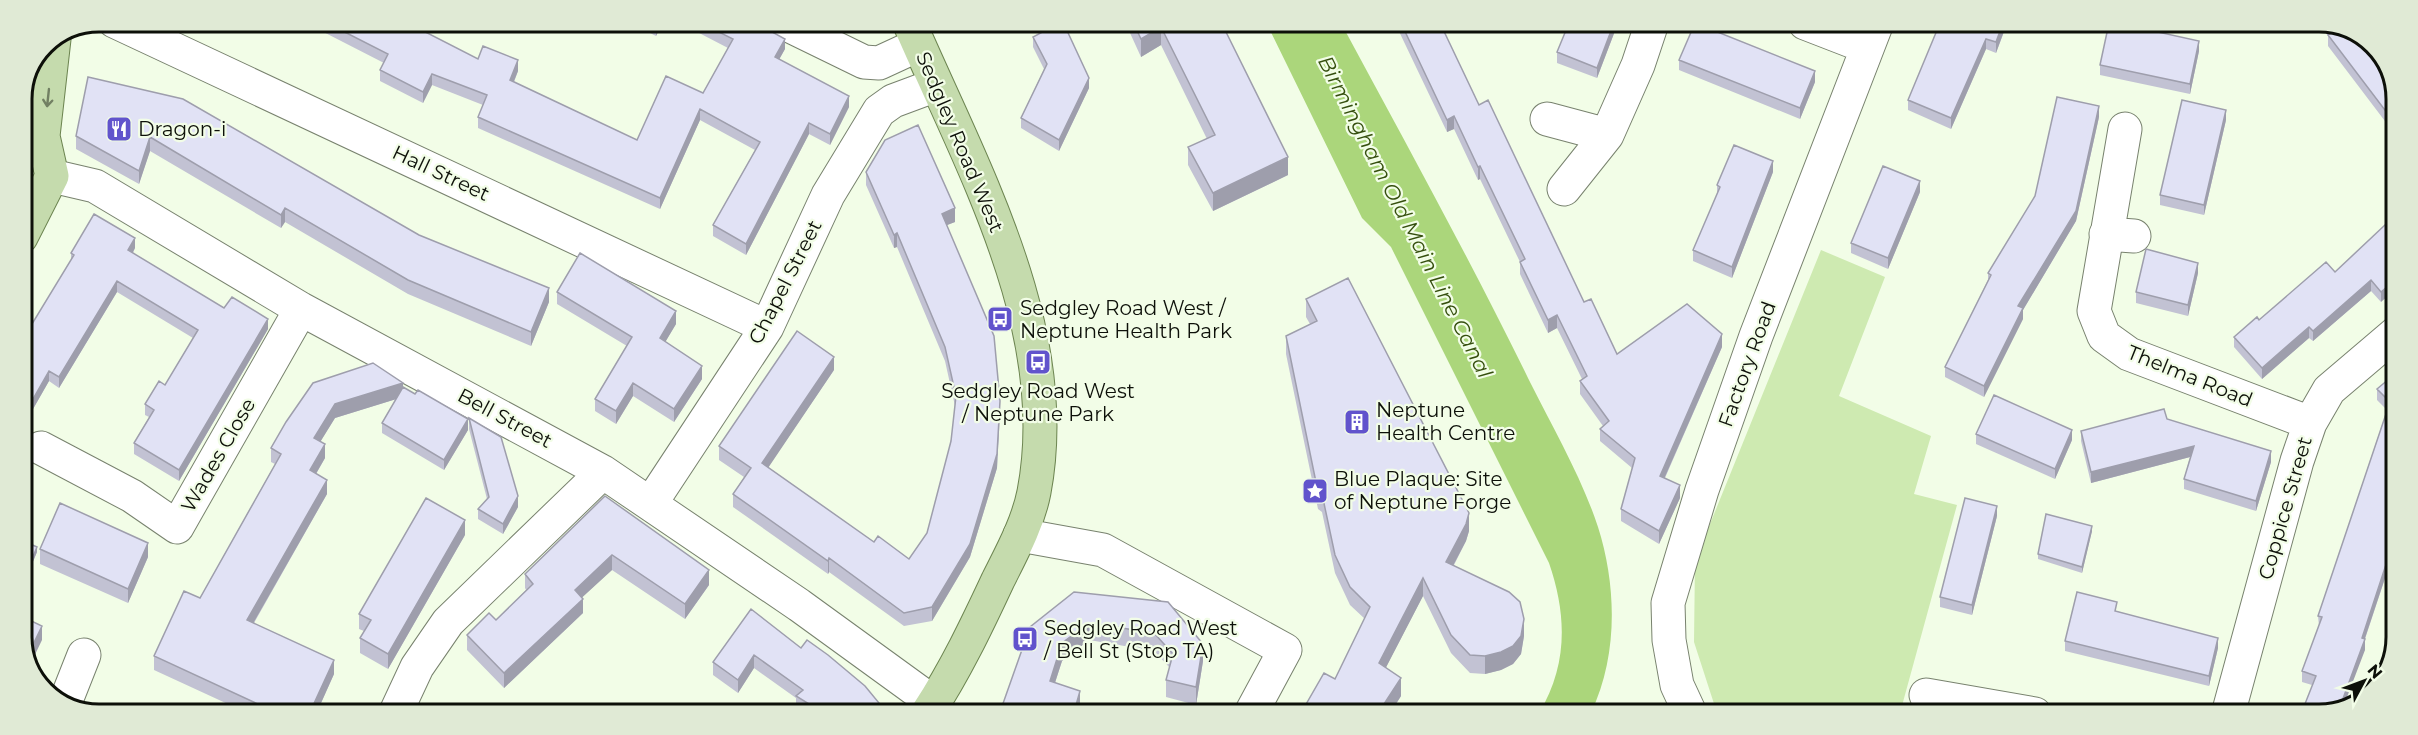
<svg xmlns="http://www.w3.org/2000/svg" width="2418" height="735" viewBox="0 0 2418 735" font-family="Montserrat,sans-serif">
<rect width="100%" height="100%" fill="#f2fde7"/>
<path fill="#ceeab1" d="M1821 250 1885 277 1839 396 1931 436 1914 494 1957 505 1900 713H1717L1694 642 1695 561Z"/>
<path fill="#abd67b" d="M1266 22 1341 23C1405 142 1471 261 1531 384 1554 430 1582 478 1598 527 1617 587 1618 656 1591 713H1539C1568 665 1567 615 1549 563L1391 247 1362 218Z"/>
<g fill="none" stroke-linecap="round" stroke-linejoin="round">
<g stroke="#78826e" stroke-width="35">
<path id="minor" d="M114 21 767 327
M782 22 864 62 879 63 918 45
M1805 23 1867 47
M1547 119 1607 135
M2125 129 2094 311 2104 336 2129 354 2310 423
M52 176 95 186 301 309 603 472 799 605 934 703
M1564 189 1607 135 1638 65 1652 23
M2106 234 2134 236
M41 448 132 496 177 527 301 309
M651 503 767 327 828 195 879 111 893 101 936 85
M1020 535 1103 550 1285 650 1251 713
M1926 695 2035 714
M65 703 84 655
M396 712 417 667 448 622 603 472
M1690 713 1677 685 1669 640 1668 603 1702 490 1756 336 1877 23
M2228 714 2297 461 2310 423 2329 390 2396 333"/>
</g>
<g stroke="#6c8450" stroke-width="35">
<path id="primary" d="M909 22C971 166 1065 329 1034 492 1028 523 1012 552 998 580 977 625 955 671 928 712
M21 104 24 92
M21 237 52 176 43 136 54 39"/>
</g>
<use href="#minor" stroke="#fff" stroke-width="33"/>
<use href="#primary" stroke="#c5dbad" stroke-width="33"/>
</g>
<path fill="#c2c2d3" d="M302 21H404L478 59 518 71 514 82 637 140 703 93 728 48 678 22H754L785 49 779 59 849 107 830 145 809 134 746 255 713 236V225L755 150 700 120 660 209 478 128V117L483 105 432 85 423 103 380 81V70L384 63Z
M628 22H663L656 36Z
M1125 22H1221L1288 175 1213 211 1188 165V147L1207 139 1161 45 1141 57Z
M1395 23H1440L1479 105 1584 302 1617 354 1722 347 1665 478 1680 498 1659 544 1621 521V509L1632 468 1600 441V429L1603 426 1580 394V381L1582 379 1557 328 1548 333 1520 274V262L1480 179 1478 180 1454 129 1447 132Z
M1569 23H1618L1597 78 1557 63V52Z
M1950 23H2013L2012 26 2007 24 1996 53 1986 49 1951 129 1908 110V100Z
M2319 24H2340L2397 93V137L2328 46V36Z
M1033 37 1089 88 1059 151 1021 128V118L1044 69 1033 47Z
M2199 51 2190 94 2100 75V65Z
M1679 60 1815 82 1800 119 1679 70Z
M88 77 419 235 549 302 531 346 408 294 285 222 281 228 150 151 139 184 76 149V136Z
M2099 117 2076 221 2023 310V319L1984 397 1945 377V367L1988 280V273Z
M2226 120 2204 215 2160 205V195Z
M866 172 955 222 947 225 1000 414 997 468 970 557 932 621 904 626 829 572 828 574 733 507V494L744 477 719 460V446L834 370 768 467 874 542 909 559 927 533 951 441 955 406 945 361 897 247 894 248 866 185Z
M1773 172 1732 278 1693 261V250L1717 196V185Z
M1920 192 1888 269 1851 253V243Z
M2386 224 2381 302 2371 291 2313 341 2309 338 2262 379 2234 347V337L2335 272Z
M135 248 133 253 224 308 268 329 179 481 134 454V443L149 417 145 415V404L165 385 193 338 117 292 59 388 49 381 21 430 71 260V253Z
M2198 273 2188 316 2136 303V292Z
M557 292 676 324 665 342 702 379 674 422 633 396 616 424 595 411V399L627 346 557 304Z
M1306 299 1469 531 1466 541 1454 565 1524 636 1521 654 1513 664 1501 670 1485 674 1470 673 1451 653 1423 596 1386 667 1401 696 1393 709 1335 679 1365 619 1350 605 1335 573 1322 512 1318 509 1286 354V336L1310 324 1306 317Z
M2396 373 2395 548 2365 639V650L2312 685 2302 682V671L2319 626 2318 616 2387 410 2377 400V389Z
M403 387 468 430 444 470 382 433V423L396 399 335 418 320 442 325 458 316 474 327 494 254 623 334 674 317 712 243 711 154 670V656L200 598 275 464 271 462V448L286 422Z
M469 418 518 507 503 534 478 519V509L487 499 469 429Z
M2167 419 2271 462 2256 511 2184 489V479L2190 457 2091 483 2081 441V431Z
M1976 434 2072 440 2055 479 1976 444Z
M605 496 709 585 685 619 612 570 582 597 583 613 504 688 467 650V635L496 620 526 590 525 588V574Z
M1997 516 1972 615 1940 607V597Z
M2092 531 2082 573 2038 559V554Z
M465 535 388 669 360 653V638L364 631 359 629V614Z
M21 540 37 552 26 578 21 576Z
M40 549 148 557 128 603 40 564Z
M1168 602 1203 661 1196 705 1166 697V680L1170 668 1154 651 1089 640 1062 661 1055 683 1080 709 1000 712 1030 627Z
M751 609 880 712H801L796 709V698L754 668 738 693 713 675V662Z
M2117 611 2218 648 2209 686 2065 651V641Z"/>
<path fill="#9e9eac" d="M658 22H663L656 36V25Z
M1614 23H1618L1597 78V68Z
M2003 23H2007L1996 53V42Z
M1161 27V45L1141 57V39Z
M785 39V49L775 67V57Z
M1986 39V49L1951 129V118Z
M2199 41V51L2190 94V84Z
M518 60V71L510 91V80Z
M1815 71V82L1800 119V108Z
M432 74V85L423 103V92Z
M1089 78V88L1059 151V140Z
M849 96V107L830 145V134Z
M2099 106V117L2076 221 2023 310V319L1984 397V386L2018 306Z
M700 109V120L660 209V198Z
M2226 110V120L2204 215V205Z
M1454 116V129L1447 132V120Z
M809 123V134L746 255V244Z
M150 137V151L139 184V171Z
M1288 157V175L1213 211V193Z
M1773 161V172L1732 278V267Z
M1480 166V179L1478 180V167Z
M1920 181V192L1888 269V258Z
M285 208V222L281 228V215Z
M955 208V222L942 227V214Z
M897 233V247L894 248V235Z
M135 238V248L128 261V250Z
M2198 263V273L2188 316V305Z
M2396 279V289L2381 302V292Z
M2371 280V291L2313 341V331Z
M117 281V292L59 388V377Z
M549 288V302L531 346V332Z
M676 311V324L660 351V338Z
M1557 315V328L1548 333V320Z
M268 319V329L179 481V470Z
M2309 327V338L2262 379V368Z
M1722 334V347L1660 488V476Z
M834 357V370L762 477V463Z
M702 366V379L674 422V409Z
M49 371V381L21 430V420Z
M403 383V397L335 418 314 452V438L335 404Z
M633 383V396L616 424V411Z
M1000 401 997 468 970 557 932 621V607Z
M468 419V430L444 470V460Z
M2072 430V440L2055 479V469Z
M325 444V458L310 484V470Z
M2194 446V456L2091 483V472Z
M2271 451V462L2256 511V501Z
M327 480V494L247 634V620Z
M1680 485V498L1659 544V531Z
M518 496V507L503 534V524Z
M1997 506V516L1972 615V605Z
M1469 513V531L1466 541 1446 579V562Z
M465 520V535L388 669V654Z
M2092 526V531L2082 573V567Z
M2395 537V548L2364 641 2365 639V650L2344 705 2341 704Z
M148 543V557L128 603V589Z
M37 547V552L26 578V573Z
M612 555V570L575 604V590Z
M829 558V572L828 574V561Z
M709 570V585L685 619V604Z
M1423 578V596L1379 681V663Z
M583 599V613L504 688V673Z
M1524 619V636L1521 654 1513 664 1501 670 1485 674V656Z
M1089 623V640L1062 661 1050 698V681L1062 643Z
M42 626V640L30 665 27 657Z
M2218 638V648L2209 686V676Z
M1203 644V661L1196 705V687Z
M754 655V668L738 693V680Z
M334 660V674L317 712H310Z
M1401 678V696L1390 713 1384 704Z
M1080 691V709L1079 712H1074Z"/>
<path fill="#e1e2f5" stroke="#9e9eac" stroke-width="1.5" d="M323 21H404L478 59 483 46 518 60 510 80 637 140 666 76 703 93 733 39 699 22H754L785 39 775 57 849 96 830 134 809 123 746 244 713 225 760 142 700 109 660 198 478 117 487 95 432 74 423 92 380 70 388 54Z
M649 22H658L656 25Z
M1061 22H1063L1089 78 1059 140 1021 118 1047 64 1033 37Z
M1133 22H1221L1288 157 1213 193 1188 147 1215 135 1161 27 1141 39Z
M1401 23H1440L1479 105 1488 100 1584 302 1591 299 1617 354 1687 304 1722 334 1660 476 1680 485 1659 531 1621 509 1635 458 1600 429 1609 421 1580 381 1587 376 1557 315 1548 320 1520 262 1525 259 1480 166 1478 167 1454 116 1447 120Z
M1569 23H1614L1597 68 1557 52Z
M1695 23 1815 71 1800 108 1679 60Z
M1940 23H1946L1949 24 1950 23H2003L1996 42 1986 39 1951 118 1908 100Z
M2109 23H2117L2199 41 2190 84 2100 65Z
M2327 24H2340L2378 48 2397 93V126L2328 35 2333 32Z
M88 77 183 99 419 235 549 288 531 332 408 280 285 208 281 215 150 137 139 171 76 136Z
M2057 97 2099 106 2076 211 2018 306 2023 308 1984 386 1945 367 1991 275 1988 273 2035 196Z
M2182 100 2226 110 2204 205 2160 195Z
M918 125 955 208 942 214 994 336 1000 401 997 454 970 544 932 607 904 613 829 558 828 561 733 494 751 468 719 446 797 331 834 357 762 463 874 542 878 536 909 559 927 533 951 441 956 396 945 347 897 233 894 235 866 172 885 140Z
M1734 145 1773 161 1732 267 1693 250 1720 187 1717 185Z
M1883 166 1920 181 1888 258 1851 243Z
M94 214 135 238 128 250 224 308 232 297 268 319 179 470 134 443 154 410 145 404 159 381 165 385 198 330 117 281 59 377 49 371 21 420V342L74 255 71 253Z
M2386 224 2396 235V279L2381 292 2371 280 2313 331 2309 327 2262 368 2234 337 2257 317 2259 320 2326 262 2335 272Z
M2146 249 2198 263 2188 305 2136 292Z
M580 253 676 311 660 338 702 366 674 409 633 383 616 411 595 399 632 337 557 292Z
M1348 278 1469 513 1466 524 1446 562 1509 592 1520 602 1524 619 1521 636 1513 646 1501 652 1485 656 1470 655 1451 635 1423 578 1379 663 1401 678 1384 704 1400 713H1301L1324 673 1335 679 1370 607 1350 587 1335 555 1322 494 1318 492 1286 336 1317 321 1306 299Z
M373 363 403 383 335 404 314 438 325 444 310 470 327 480 247 620 334 660 310 712 273 711 154 656 184 591 200 598 281 454 271 448 286 422 313 383Z
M2396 373 2395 537 2362 638 2365 639 2341 704 2345 705 2320 714H2301L2316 676 2302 671 2322 617 2318 616 2390 402 2377 389Z
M403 387 415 394 418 390 468 419 444 460 382 423Z
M1994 395 2072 430 2055 469 1976 434Z
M2164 409 2167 419 2271 451 2256 501 2184 479 2194 446 2091 472 2081 431Z
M469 418 501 437 518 496 503 524 478 509 489 497Z
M605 496 709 570 685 604 612 555 575 590 583 599 504 673 467 635 489 613 496 620 533 584 525 574Z
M426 498 465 520 388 654 360 638 371 620 359 614Z
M1965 498 1997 506 1972 605 1940 597Z
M60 503 148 543 128 589 40 549Z
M2046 514 2092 526 2082 567 2038 554Z
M21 540 37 547 26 573 21 571Z
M1074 592 1168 602 1203 644 1196 687 1166 680 1173 654 1154 633 1089 623 1062 643 1050 681 1080 691 1074 712H1000L1030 627Z
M2077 592 2117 602 2115 611 2218 638 2209 676 2065 641Z
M751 609 801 648 807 640 828 655 865 686 879 703 880 712H814L817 709 796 696 803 690 754 655 738 680 713 662Z
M21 616 42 626 27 657 21 642Z"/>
<defs><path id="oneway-shaft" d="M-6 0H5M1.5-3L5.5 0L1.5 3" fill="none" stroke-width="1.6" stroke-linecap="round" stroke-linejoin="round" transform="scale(1.5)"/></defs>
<use stroke="#728063" href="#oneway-shaft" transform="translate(48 98) rotate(96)"/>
<defs>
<g id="restaurant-square" transform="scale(1.35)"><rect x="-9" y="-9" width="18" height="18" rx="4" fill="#6153cc" stroke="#f2fde7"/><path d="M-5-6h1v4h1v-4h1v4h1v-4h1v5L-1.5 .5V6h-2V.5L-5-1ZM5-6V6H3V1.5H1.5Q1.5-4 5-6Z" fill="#fff"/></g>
<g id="bus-square" transform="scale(1.35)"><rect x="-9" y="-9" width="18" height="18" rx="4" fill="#6153cc" stroke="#f2fde7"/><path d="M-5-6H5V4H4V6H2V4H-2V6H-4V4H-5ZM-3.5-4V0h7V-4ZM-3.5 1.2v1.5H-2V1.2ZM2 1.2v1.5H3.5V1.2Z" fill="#fff"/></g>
<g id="building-square" transform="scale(1.35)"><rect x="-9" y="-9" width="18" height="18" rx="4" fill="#6153cc" stroke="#f2fde7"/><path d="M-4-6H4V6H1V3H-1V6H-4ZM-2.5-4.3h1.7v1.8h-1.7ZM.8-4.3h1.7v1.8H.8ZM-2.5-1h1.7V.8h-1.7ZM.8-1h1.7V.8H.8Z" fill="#fff"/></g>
<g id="sight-square" transform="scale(1.35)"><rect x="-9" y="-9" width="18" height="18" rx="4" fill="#6153cc" stroke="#f2fde7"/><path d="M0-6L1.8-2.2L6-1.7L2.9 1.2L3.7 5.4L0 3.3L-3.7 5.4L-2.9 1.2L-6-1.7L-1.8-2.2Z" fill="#fff"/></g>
</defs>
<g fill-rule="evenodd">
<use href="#restaurant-square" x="119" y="129"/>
<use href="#bus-square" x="1000" y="319"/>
<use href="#bus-square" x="1038" y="362"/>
<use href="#building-square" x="1357" y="422"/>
<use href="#sight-square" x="1315" y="491"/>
<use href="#bus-square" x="1025" y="639"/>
</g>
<g text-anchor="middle" stroke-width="4.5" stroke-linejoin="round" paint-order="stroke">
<g font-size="20" fill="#0d1009" stroke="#f2fde7" text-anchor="start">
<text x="138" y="136">Dragon-i</text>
<text x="1020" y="315">Sedgley Road West /<tspan x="1020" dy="23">Neptune Health Park</tspan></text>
<text x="1038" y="398" text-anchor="middle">Sedgley Road West<tspan x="1038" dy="23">/ Neptune Park</tspan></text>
<text x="1376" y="417">Neptune<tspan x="1376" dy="23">Health Centre</tspan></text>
<text x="1334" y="486">Blue Plaque: Site<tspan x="1334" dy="23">of Neptune Forge</tspan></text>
<text x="1044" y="635">Sedgley Road West<tspan x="1044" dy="23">/ Bell St (Stop TA)</tspan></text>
</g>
<g font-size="20" fill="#0d1009" stroke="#f2fde7">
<text transform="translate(960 142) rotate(67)" y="7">Sedgley Road West</text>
<text transform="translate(441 173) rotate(25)" y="7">Hall Street</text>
<text transform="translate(785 282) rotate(-63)" y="7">Chapel Street</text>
<text transform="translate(1747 364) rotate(-70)" y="7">Factory Road</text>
<text transform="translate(2190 376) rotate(22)" y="7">Thelma Road</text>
<text transform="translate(505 418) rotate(28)" y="7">Bell Street</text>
<text transform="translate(218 455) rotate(-60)" y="7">Wades Close</text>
<text transform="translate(2285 508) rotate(-74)" y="7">Coppice Street</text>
</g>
<g font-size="21" font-style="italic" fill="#354f0e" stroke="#f2fde7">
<text transform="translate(1405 217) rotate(63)" y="7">Birmingham Old Main Line Canal</text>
</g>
</g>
<path d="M0 0H2418V735H0ZM99 32H2319A67 67 0 0 1 2386 99V637A67 67 0 0 1 2319 704H99A67 67 0 0 1 32 637V99A67 67 0 0 1 99 32Z" fill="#e0ead5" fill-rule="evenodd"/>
<path fill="none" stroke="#0d1009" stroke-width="3" d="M99 32H2319A67 67 0 0 1 2386 99V637A67 67 0 0 1 2319 704H99A67 67 0 0 1 32 637V99A67 67 0 0 1 99 32Z"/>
<g transform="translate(2364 681) rotate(49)" stroke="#f2fde7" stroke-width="4.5" paint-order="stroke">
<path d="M0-4.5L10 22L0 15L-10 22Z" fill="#0d1009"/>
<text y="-9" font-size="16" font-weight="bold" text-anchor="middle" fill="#0d1009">N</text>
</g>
</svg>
